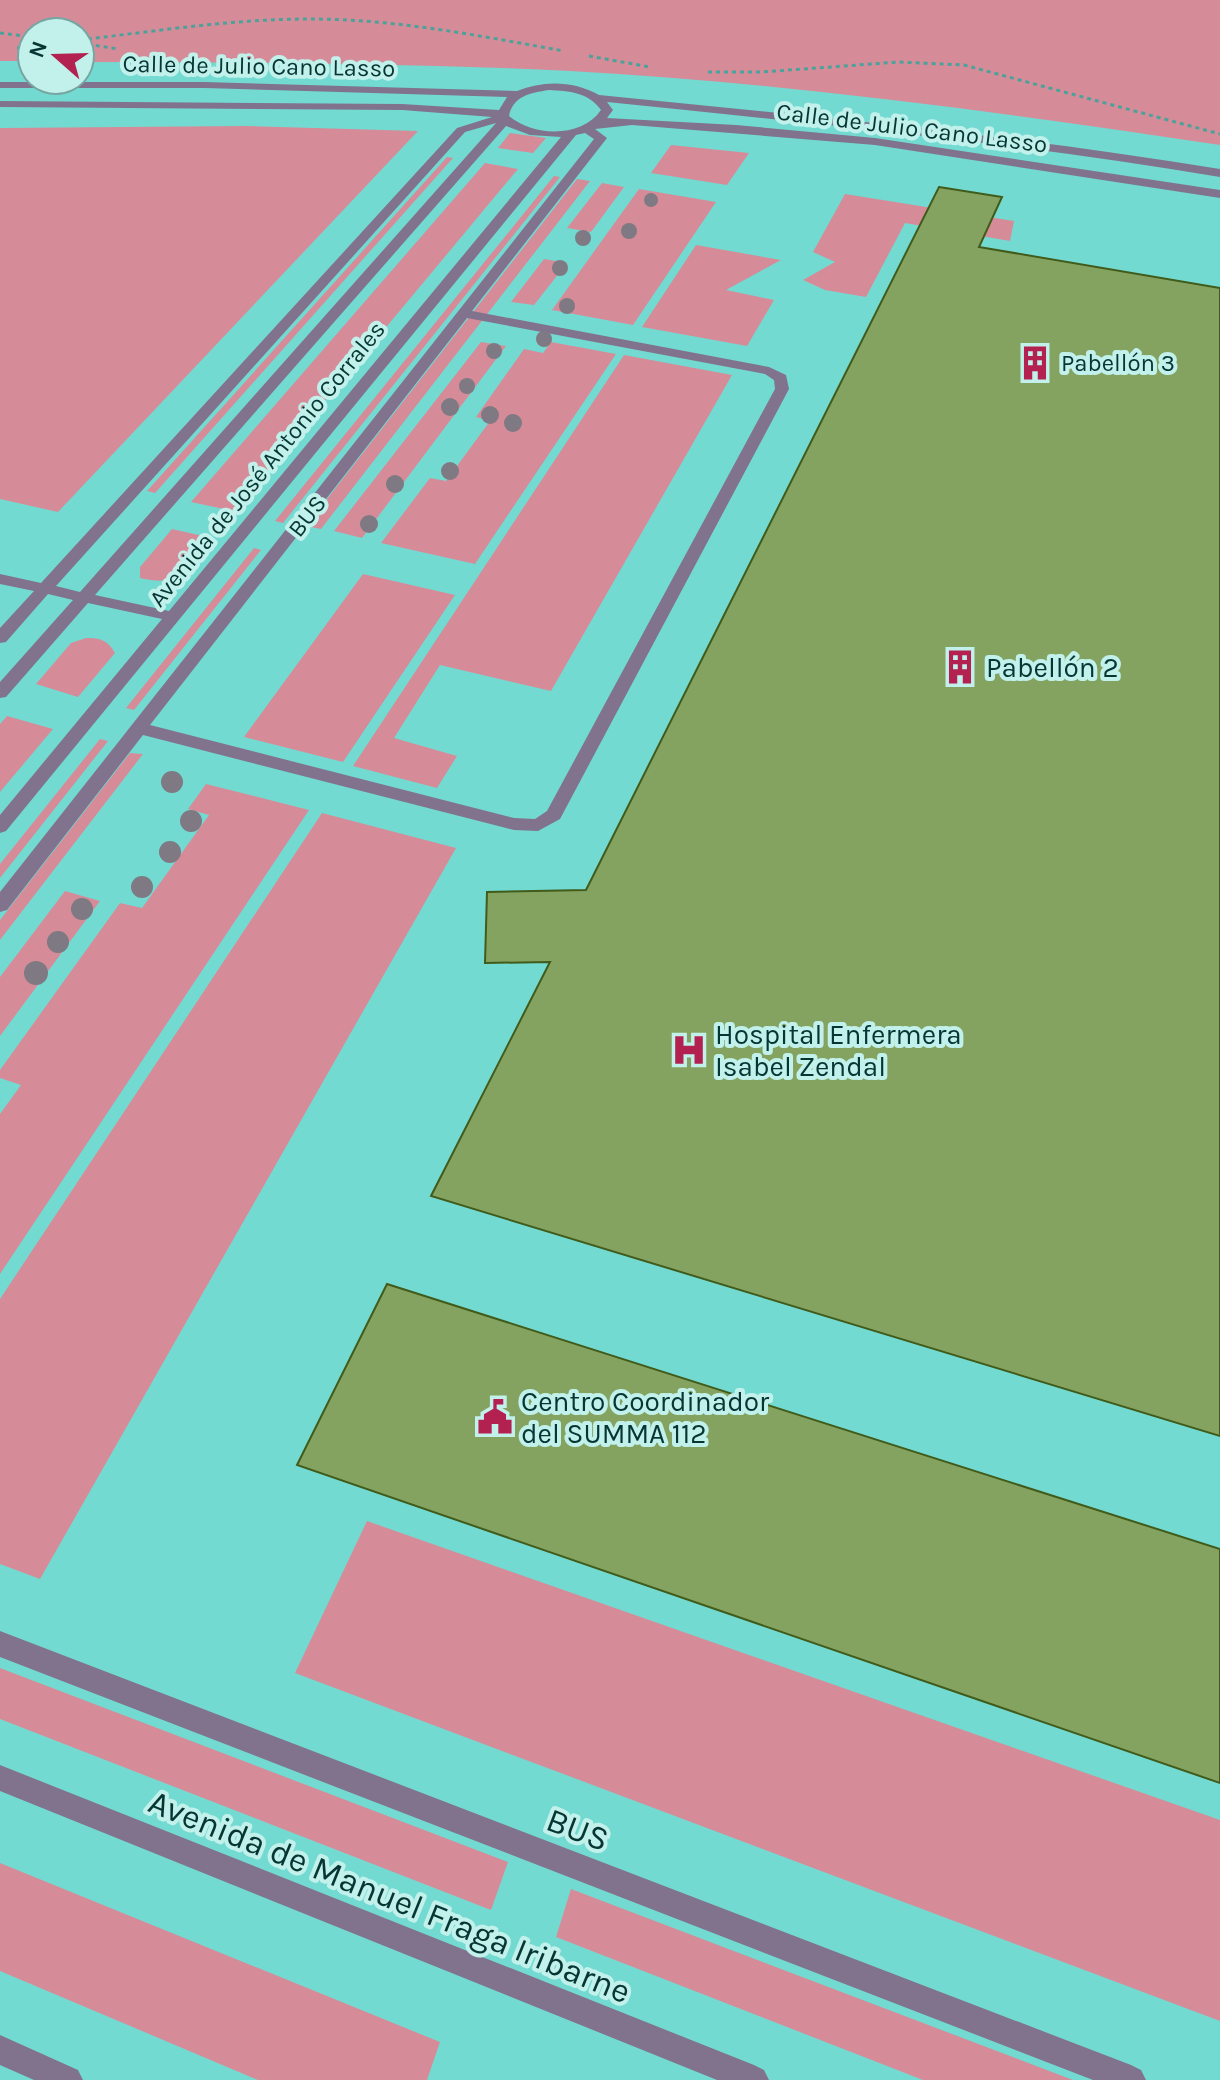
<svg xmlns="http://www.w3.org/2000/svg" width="1220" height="2080" viewBox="0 0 1220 2080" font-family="Karla,sans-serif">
<rect width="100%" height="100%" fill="#73dad2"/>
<path fill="#d58c98" d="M0 0H1220V145C1005 113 788 83 570 71 407 63 243 62 80 62V32H32V61H0Z
M245 126 418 131 58 512 0 499V128Z
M510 133 546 138 533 153 498 148Z
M671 145 749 153 727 185 651 173Z
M447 157 453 158 155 493 147 491Z
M485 163 518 169 233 511 191 502Z
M554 176 560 177 283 523 275 521Z
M577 179 590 181 321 529 306 526Z
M602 183 624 187 591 232 567 228Z
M639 189 716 202 633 325 552 310Z
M845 194 1014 221 1010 241 905 223 866 297 825 290 803 280 835 262 813 252Z
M696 245 781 260 726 290 774 300 747 346 642 327Z
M544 259 567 263 534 305 511 302Z
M481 342 506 346 362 538 334 531Z
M551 342 616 354 475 564 381 543 430 478 446 481 490 421 476 417 524 349 543 353Z
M624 355 732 375 551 691 440 665 394 738 457 756 437 788 353 766Z
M172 529 212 538C186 569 183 588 140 578V567Z
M254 548 261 550 134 710 126 708Z
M363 574 455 595 343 762 244 737Z
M86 638C100 638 108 640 115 653L78 697 36 684 71 643Z
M7 716 53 729 0 792V724Z
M100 739 108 741 0 878V864Z
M130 753 143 754 0 940V920Z
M206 784 309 810 0 1274V1114L21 1085 0 1078V1070L120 903 142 908 209 815 188 809Z
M322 813 456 848 40 1579 0 1564V1299Z
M65 891 100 901 0 1036V977Z
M367 1521 1220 1820V2021L295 1673Z
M0 1668 508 1862 491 1910 0 1719Z
M0 1863 440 2042 427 2080H258L0 1971Z
M571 1889 1073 2080H923L556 1937Z"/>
<path fill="#84a361" stroke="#415b1a" stroke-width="2" d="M939 187 1002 197 979 247 1220 288V1436L431 1196 550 962 485 963 487 892 586 890Z
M387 1284 1220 1549V1783L297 1465Z"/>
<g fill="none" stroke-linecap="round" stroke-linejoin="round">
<path stroke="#4da19b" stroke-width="3" stroke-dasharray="4 4" stroke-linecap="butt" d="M0 33 32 37
M80 40C156 31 233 19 310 19 396 19 480 36 564 51
M80 43 118 49
M17 48H32
M589 56 650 67
M708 72H762L899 62 964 65 1220 134"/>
<path fill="#81738d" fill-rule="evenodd" d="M0 82H204L517 91C544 80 574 81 599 95 807 116 1014 135 1220 169V177C1017 143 812 123 607 102L613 110 607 118 736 125 875 138 1220 190V198L875 145 632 125 595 129 607 138 472 311 769 367 786 375 789 389 560 819 538 831 514 830 143 735 7 910 0 912V892L594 139 585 133 576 135 6 831 0 833V815L162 619 88 603 6 697 0 698V682L73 600 48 594 6 642 0 643V628L34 591 0 584V574L41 583 457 128 492 117 402 110 0 107V101L402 104 499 110 507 97 204 88H0ZM549 90C569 91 588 92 601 110 582 138 534 137 509 116 513 96 530 93 549 90ZM496 123 80 592 56 586 465 132ZM506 126 530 135 561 137 169 611 95 595ZM467 318 765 374 774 380 775 389 547 811 535 819 514 818 150 725Z
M0 1631 1131 2065 1141 2070 1146 2080H1093L0 1657Z
M0 1765 754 2065 764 2070 769 2080H717L0 1791Z
M0 2035 78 2070 83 2080H34L0 2065Z"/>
</g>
<g fill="#7e7982">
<circle cx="651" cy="200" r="7"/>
<circle cx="629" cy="231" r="8"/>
<circle cx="583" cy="238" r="8"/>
<circle cx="560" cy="268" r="8"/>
<circle cx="567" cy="306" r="8"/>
<circle cx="544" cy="339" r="8"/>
<circle cx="494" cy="351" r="8"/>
<circle cx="467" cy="386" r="8"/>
<circle cx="450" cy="407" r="9"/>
<circle cx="490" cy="415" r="9"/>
<circle cx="513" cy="423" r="9"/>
<circle cx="450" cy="471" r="9"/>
<circle cx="395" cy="484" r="9"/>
<circle cx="369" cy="524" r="9"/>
<circle cx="172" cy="782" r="11"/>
<circle cx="191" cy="821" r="11"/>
<circle cx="170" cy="852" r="11"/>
<circle cx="142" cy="887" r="11"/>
<circle cx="82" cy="909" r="11"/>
<circle cx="58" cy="942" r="11"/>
<circle cx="36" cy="973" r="12"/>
</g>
<defs>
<g id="building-bare" transform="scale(2.76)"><path d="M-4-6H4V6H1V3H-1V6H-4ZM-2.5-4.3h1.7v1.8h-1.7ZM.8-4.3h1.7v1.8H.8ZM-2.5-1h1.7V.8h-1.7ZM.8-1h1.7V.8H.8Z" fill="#b2214f" stroke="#c2f1ec" stroke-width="2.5" paint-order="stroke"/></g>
<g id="hospital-bare" transform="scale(2.76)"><path d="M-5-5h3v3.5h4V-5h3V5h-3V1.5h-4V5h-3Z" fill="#b2214f" stroke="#c2f1ec" stroke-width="2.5" paint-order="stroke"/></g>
<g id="civic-bare" transform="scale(2.76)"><path d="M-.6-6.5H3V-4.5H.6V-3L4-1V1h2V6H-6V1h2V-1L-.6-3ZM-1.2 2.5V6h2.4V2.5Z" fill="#b2214f" stroke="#c2f1ec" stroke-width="2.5" paint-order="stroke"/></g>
</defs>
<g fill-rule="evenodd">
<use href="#building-bare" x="1035" y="363"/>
<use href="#building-bare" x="960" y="667"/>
<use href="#hospital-bare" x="689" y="1050"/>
<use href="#civic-bare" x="495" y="1417"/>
</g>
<g text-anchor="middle" stroke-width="8" stroke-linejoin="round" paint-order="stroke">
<g font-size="24" fill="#063633" stroke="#c2f1ec">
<text transform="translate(259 66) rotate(1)" y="8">Calle de Julio Cano Lasso</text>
<text transform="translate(912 128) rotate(7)" y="8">Calle de Julio Cano Lasso</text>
<text transform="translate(267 464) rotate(-51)" y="8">Avenida de José Antonio Corrales</text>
<text transform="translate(307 516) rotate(-52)" y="8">BUS</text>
</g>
<g font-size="24" fill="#063633" stroke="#c2f1ec" text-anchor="start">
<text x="1061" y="371">Pabellón 3</text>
</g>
<g font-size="28" fill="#063633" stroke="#c2f1ec" text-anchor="start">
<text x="986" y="677">Pabellón 2</text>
<text x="715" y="1044">Hospital Enfermera<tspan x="715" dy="32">Isabel Zendal</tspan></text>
<text x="521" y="1411">Centro Coordinador<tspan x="521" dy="32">del SUMMA 112</tspan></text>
</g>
<g font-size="34" fill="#063633" stroke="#c2f1ec">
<text transform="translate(578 1829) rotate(21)" y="12">BUS</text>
<text transform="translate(390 1896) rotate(22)" y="12">Avenida de Manuel Fraga Iribarne</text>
</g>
</g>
<g transform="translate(56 56) rotate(290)"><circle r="38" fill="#c2f1ec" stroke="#77a6a2" stroke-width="2"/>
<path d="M0-6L14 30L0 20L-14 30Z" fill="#b2214f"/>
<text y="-12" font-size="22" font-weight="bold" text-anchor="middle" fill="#063633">N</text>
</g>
</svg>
